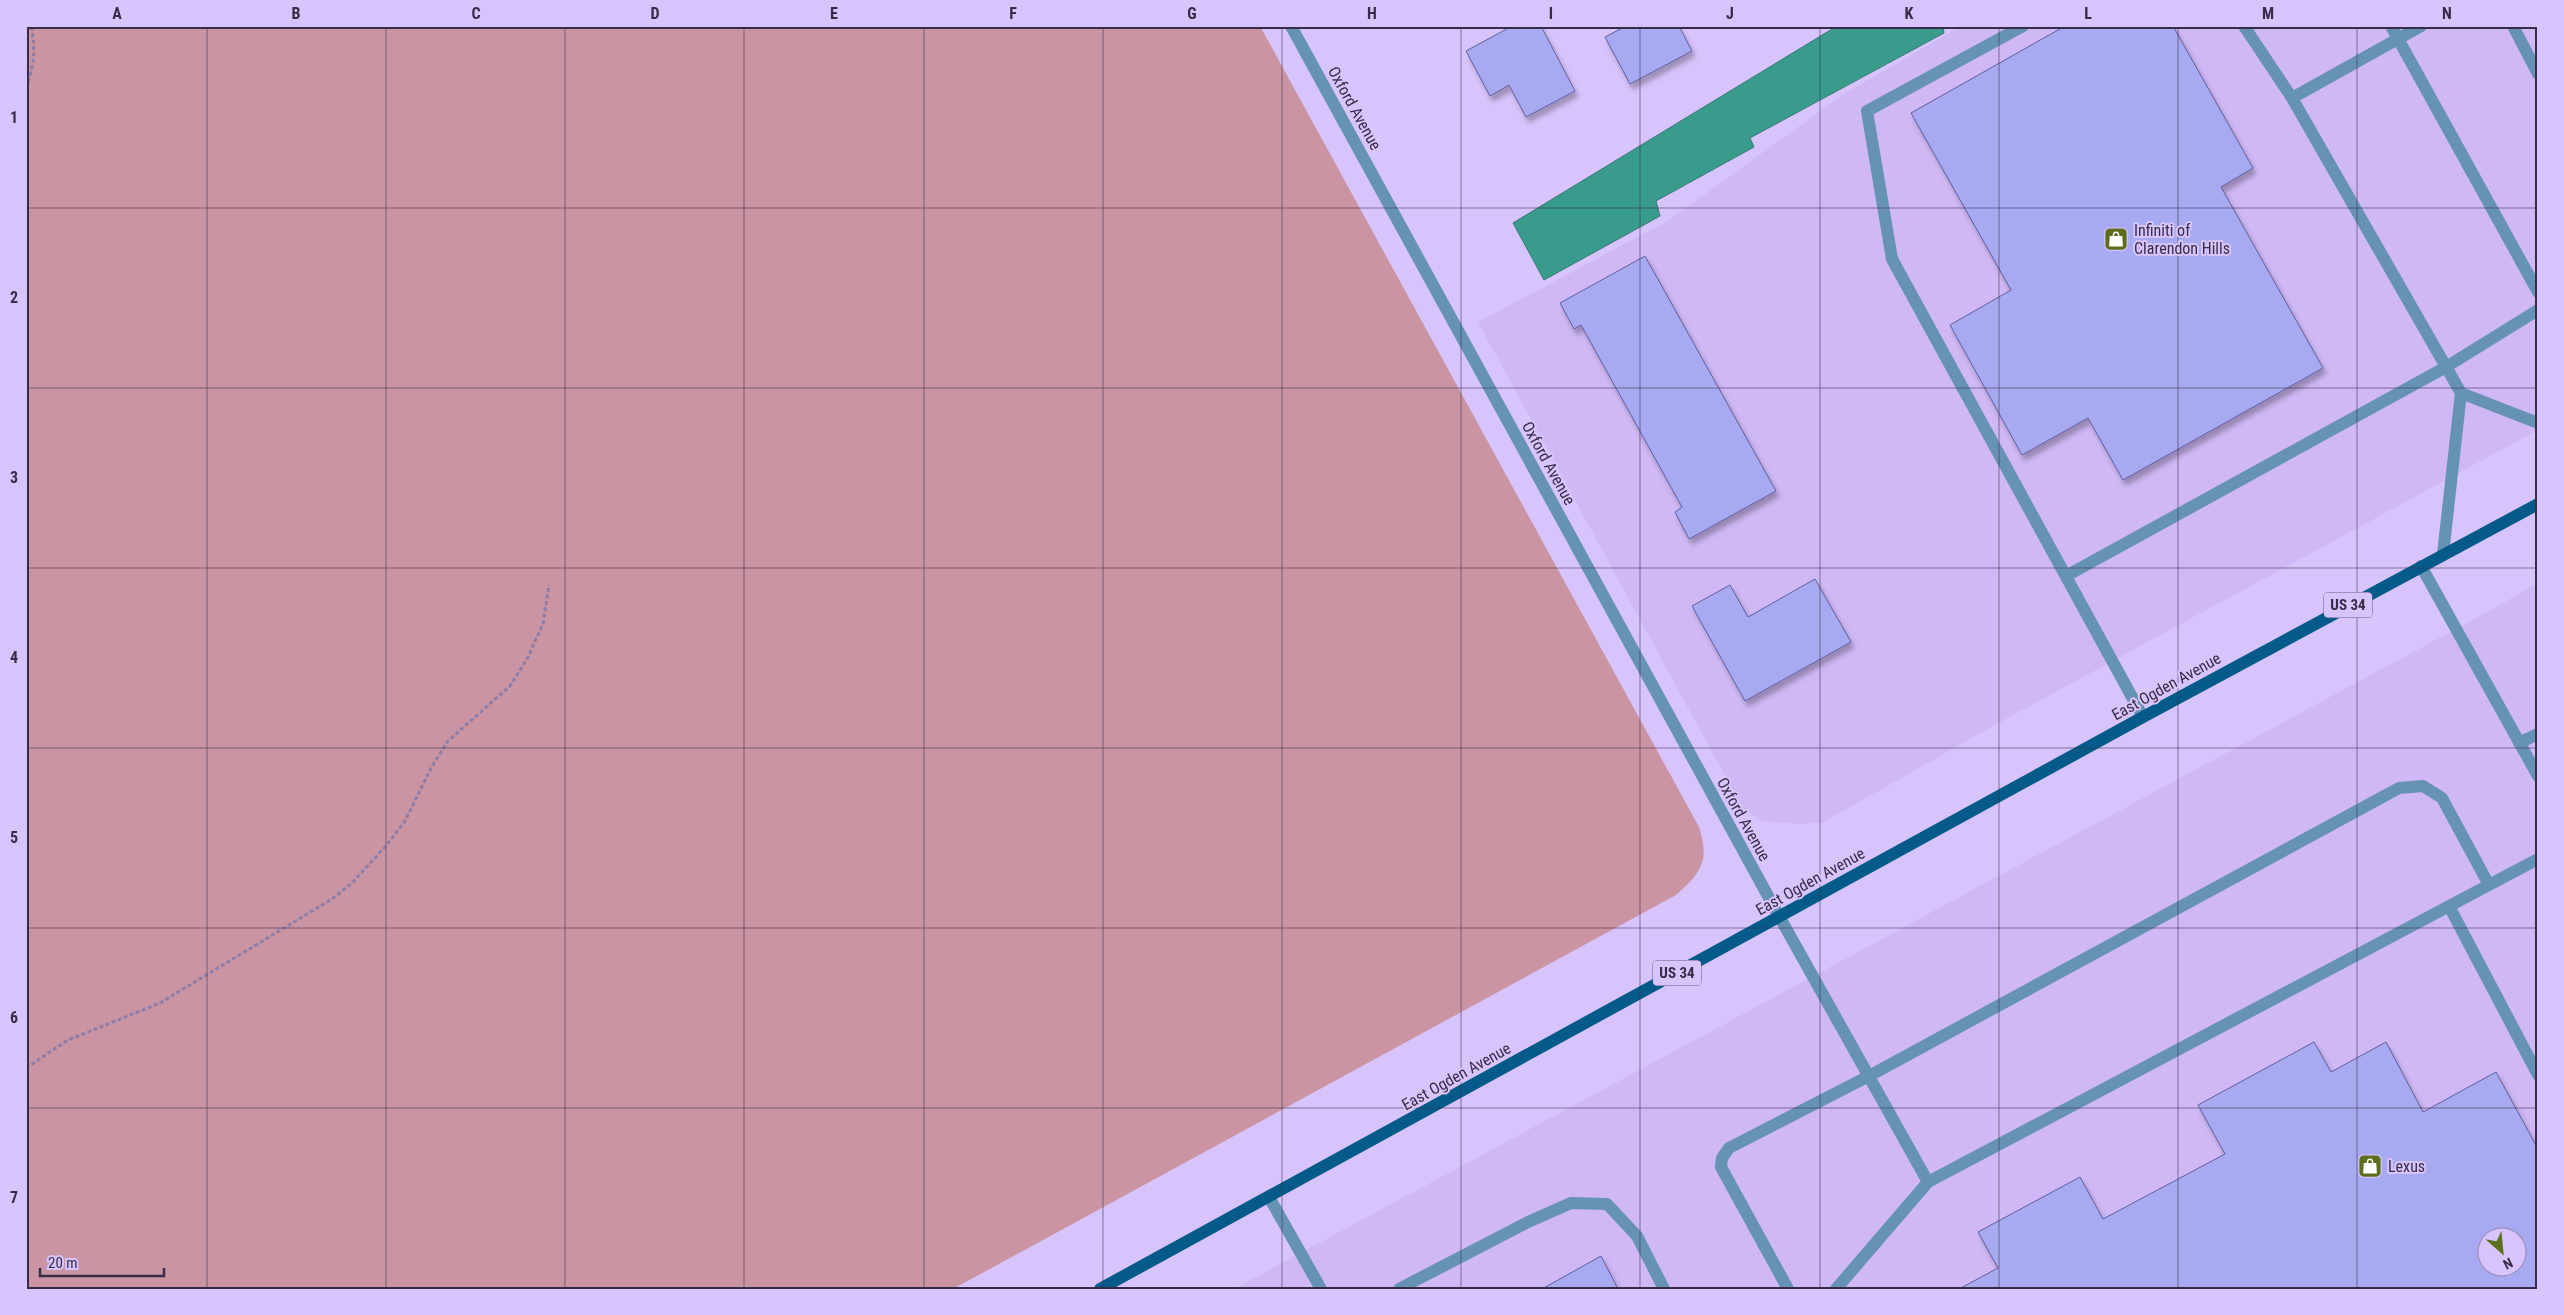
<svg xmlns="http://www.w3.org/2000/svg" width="2564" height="1315" viewBox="0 0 2564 1315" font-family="'Roboto Condensed',sans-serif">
<defs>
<filter id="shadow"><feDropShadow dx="3" dy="5.5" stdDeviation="2.5" flood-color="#0004"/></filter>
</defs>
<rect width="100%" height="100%" fill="#d8c4fc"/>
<path fill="#cfb8f5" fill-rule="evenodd" d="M1961 26H2538V430L1991 727 1824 822 1800 824 1761 821 1742 807 1478 322 1666 222 1847 92Z
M2538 583V1289H1234L2491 610ZM2486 1238H2516V1268H2486Z"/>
<path fill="#cb94a2" d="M26 26H1260L1699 827C1710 861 1701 873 1676 895L953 1289H26Z"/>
<path fill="#399b8c" stroke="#387a78" d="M1837 26H1943L1944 33 1750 138 1754 147 1656 201 1660 216 1544 280 1513 223Z"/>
<path fill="#a7aaf0" stroke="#5e5f9e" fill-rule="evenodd" filter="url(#shadow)" d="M1512 26H1541L1575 91 1526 117 1509 85 1490 96 1466 51Z
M1626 26H1679L1692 51 1630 84 1605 37Z
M2065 26H2173L2253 168 2221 187 2323 368 2123 480 2088 418 2022 455 1950 325 2011 290 1911 113Z
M1645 256 1776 491 1689 539 1675 512 1682 507 1581 325 1574 329 1560 303Z
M1815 579 1851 642 1745 701 1692 606 1730 585 1748 617Z
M2314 1042 2331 1072 2386 1042 2423 1112 2496 1072 2538 1149V1289H1959L1998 1268 1978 1232 2080 1177 2103 1219 2225 1154 2198 1105ZM2486 1238H2516V1268H2486Z
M1601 1256 1618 1289H1542Z"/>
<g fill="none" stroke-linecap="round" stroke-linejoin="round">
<path stroke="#8d7ea9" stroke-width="3" stroke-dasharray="4 2.5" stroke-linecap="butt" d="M26 88C34 66 36 49 31 26
M26 1068 68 1040 160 1003 332 899 352 883 386 846 405 821 431 768 448 741 510 686 527 659 543 624 549 585"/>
<path stroke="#6692b3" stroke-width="12" d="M2023 26 1867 111 1892 259 2143 717
M2244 26 2292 98 2421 26
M2391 26 2538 292
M2513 26 2538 74
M2292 98 2461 393 2443 554
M2461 393 2538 423
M2421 566 2538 776
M2066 576 2446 367 2538 310
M2519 743 2538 734
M2449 906 2538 1075
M1779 916 1928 1182 2538 859
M1269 1197 1321 1289
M1399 1289 1528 1222 1571 1203 1607 1204 1637 1236 1664 1289
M1788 1289 1721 1167 1722 1158 1729 1148 1869 1076 2399 788 2423 786 2442 798 2489 885
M1836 1289 1928 1182"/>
<path stroke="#6692b3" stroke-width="12" d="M1291 26 1779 916"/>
<path stroke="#045b8a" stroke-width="12" d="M1100 1289 2143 717 2538 504"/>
</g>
<path fill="none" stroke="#372c48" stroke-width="1" stroke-opacity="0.55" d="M207 26V1289M386 26V1289M565 26V1289M744 26V1289M924 26V1289M1103 26V1289M1282 26V1289M1461 26V1289M1640 26V1289M1820 26V1289M1999 26V1289M2178 26V1289M2357 26V1289M26 208H2538M26 388H2538M26 568H2538M26 748H2538M26 928H2538M26 1108H2538"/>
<defs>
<g id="shop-square" transform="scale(1.25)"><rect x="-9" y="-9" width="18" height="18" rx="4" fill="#5c6f1d" stroke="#d8c4fc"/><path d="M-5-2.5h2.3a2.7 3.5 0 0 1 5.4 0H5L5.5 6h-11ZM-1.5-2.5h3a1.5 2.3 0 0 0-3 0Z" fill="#fff"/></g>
</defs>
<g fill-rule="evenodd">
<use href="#shop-square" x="2116" y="239"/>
<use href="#shop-square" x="2370" y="1166"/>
</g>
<g text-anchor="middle" stroke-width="4" stroke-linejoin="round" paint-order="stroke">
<g fill="#d8c4fc" stroke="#675a7e" stroke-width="1">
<rect x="2324" y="592.5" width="48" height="25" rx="4"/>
<rect x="1653" y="960.5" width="48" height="25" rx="4"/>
</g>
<g font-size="15" font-weight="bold" fill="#372c48">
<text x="2348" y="610">US 34</text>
<text x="1677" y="978">US 34</text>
</g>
<g font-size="16" fill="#372c48" stroke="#d8c4fc">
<text transform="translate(1355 108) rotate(61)" y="6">Oxford Avenue</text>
<text transform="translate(1549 463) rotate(61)" y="6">Oxford Avenue</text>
<text transform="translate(2166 686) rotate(-29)" y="6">East Ogden Avenue</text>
<text transform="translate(1744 819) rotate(61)" y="6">Oxford Avenue</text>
<text transform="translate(1810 881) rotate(-29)" y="6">East Ogden Avenue</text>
<text transform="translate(1456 1076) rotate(-29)" y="6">East Ogden Avenue</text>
</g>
<g font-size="16" fill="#372c48" stroke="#d8c4fc" text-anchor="start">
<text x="2134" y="236">Infiniti of<tspan x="2134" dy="18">Clarendon Hills</tspan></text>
<text x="2388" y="1172">Lexus</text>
</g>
</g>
<rect width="2564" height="1315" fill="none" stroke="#d8c4fc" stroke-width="55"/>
<g transform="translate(2502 1252) rotate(153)"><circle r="24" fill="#d8c4fc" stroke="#9887b4"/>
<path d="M0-4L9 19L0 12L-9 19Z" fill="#5c6f1d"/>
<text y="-8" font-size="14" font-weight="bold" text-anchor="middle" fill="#372c48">N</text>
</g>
<path d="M40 1268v8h124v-8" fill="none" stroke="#372c48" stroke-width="2.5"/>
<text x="48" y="1268" font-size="15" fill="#372c48" stroke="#d8c4fc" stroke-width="4" paint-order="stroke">20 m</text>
<rect x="28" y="28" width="2508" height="1260" fill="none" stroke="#372c48" stroke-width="2"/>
<g font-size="16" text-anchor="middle" font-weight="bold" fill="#372c48">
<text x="117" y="19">A</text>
<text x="296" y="19">B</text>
<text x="476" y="19">C</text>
<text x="655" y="19">D</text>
<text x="834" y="19">E</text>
<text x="1013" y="19">F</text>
<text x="1192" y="19">G</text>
<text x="1372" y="19">H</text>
<text x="1551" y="19">I</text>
<text x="1730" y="19">J</text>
<text x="1909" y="19">K</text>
<text x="2088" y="19">L</text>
<text x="2268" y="19">M</text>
<text x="2447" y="19">N</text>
<text x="14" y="123">1</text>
<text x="14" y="303">2</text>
<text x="14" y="483">3</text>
<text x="14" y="663">4</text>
<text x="14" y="843">5</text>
<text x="14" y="1023">6</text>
<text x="14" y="1203">7</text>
</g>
</svg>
